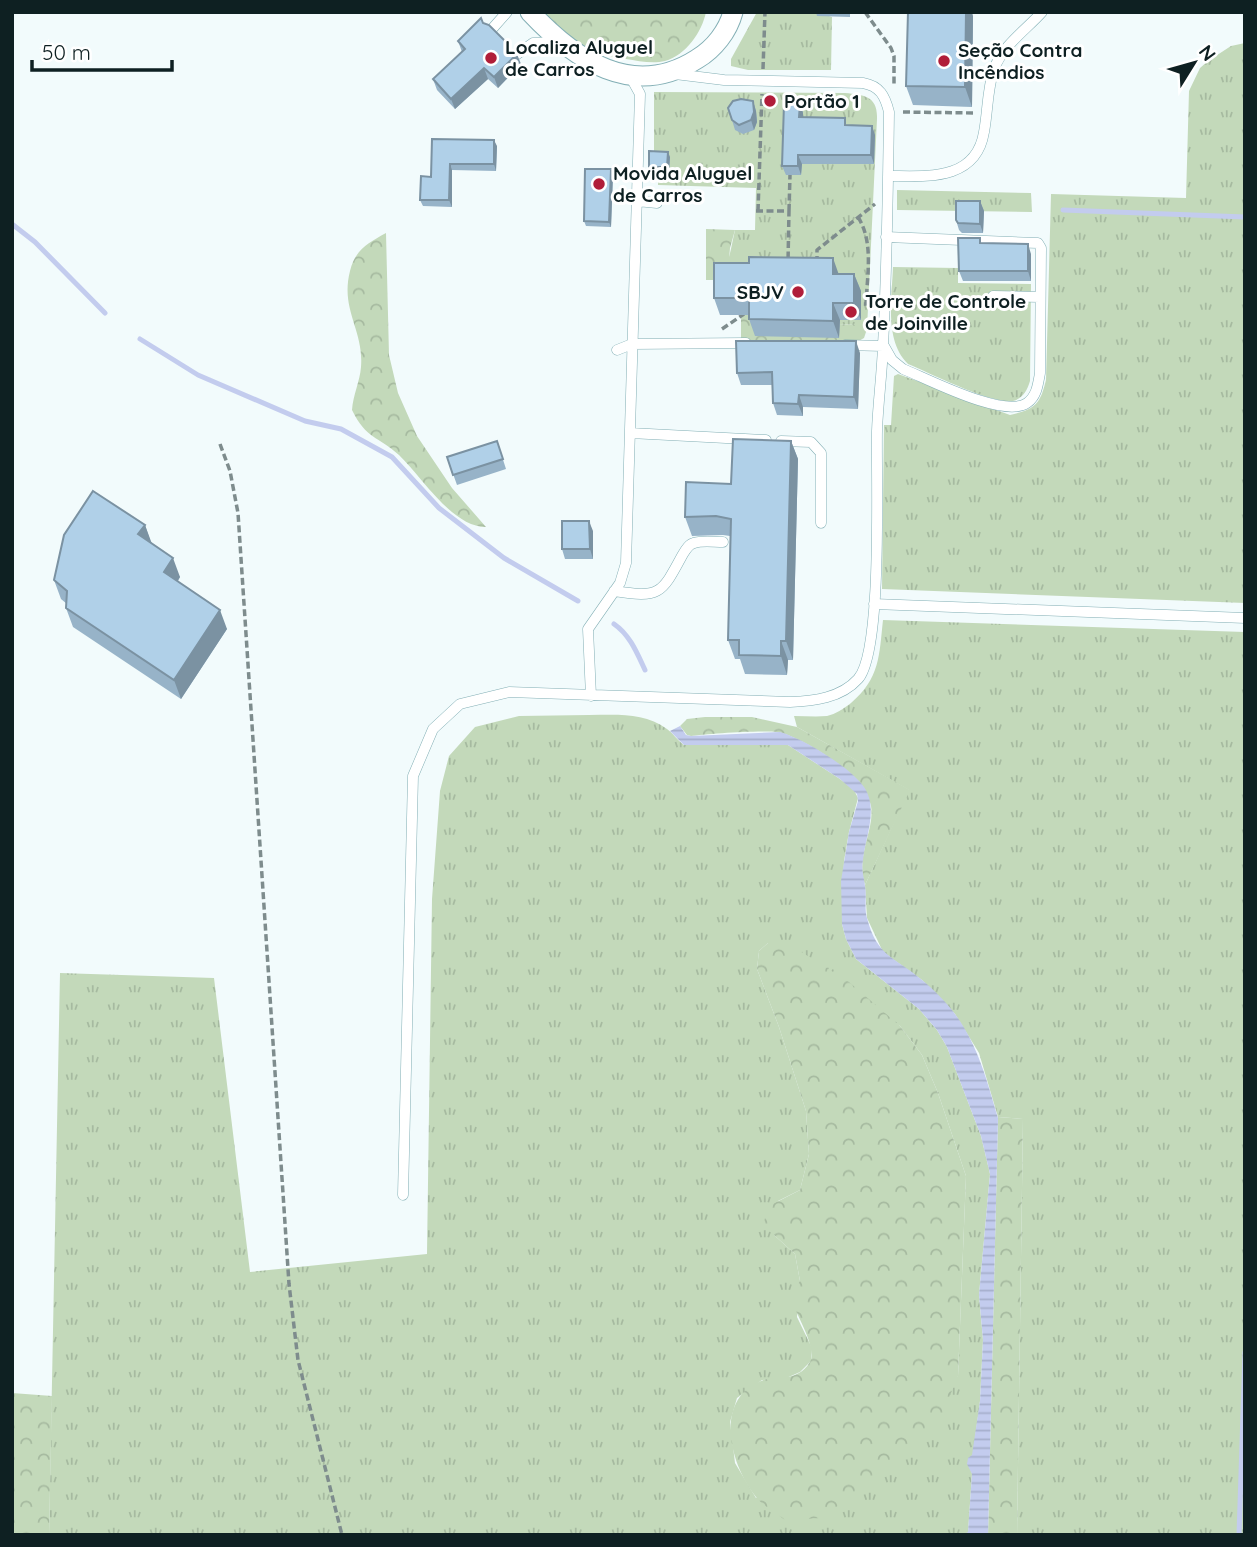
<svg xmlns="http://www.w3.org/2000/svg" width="1257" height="1547" viewBox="0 0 1257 1547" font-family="Quicksand,sans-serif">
<defs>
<pattern id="grass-tufts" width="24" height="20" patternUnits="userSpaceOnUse" patternTransform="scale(1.75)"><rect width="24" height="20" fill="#c3d9ba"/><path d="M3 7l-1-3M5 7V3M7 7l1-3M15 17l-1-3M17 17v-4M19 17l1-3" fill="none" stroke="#a6baa0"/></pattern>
<pattern id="forest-crowns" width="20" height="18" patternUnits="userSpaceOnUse" patternTransform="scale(1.75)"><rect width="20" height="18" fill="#c3d9ba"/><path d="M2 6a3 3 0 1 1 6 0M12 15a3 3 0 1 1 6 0" fill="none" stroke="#a6baa0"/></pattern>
<pattern id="water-rules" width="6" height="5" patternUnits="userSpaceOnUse" patternTransform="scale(1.75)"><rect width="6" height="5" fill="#c3ccee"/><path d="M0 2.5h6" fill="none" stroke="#a6afcc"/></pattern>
</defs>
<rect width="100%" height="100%" fill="#f2fbfc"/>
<path fill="url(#grass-tufts)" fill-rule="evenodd" d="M757 12H817L832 17 831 70H748L731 66V59Z
M1245 43V603L882 589 884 425H891L894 376 898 374 1010 415C1035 409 1040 405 1046 380L1051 194 1186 198 1189 91 1200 68 1208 61 1231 46Z
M654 92 845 93C864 95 878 96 877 119L867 329 864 338 855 343V325L839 324V275L720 280C729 264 731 248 735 230H755L756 188 658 185V172L654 156Z
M897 190 1031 193 1032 212 897 210Z
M893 267 958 268V283L1031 284 1030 381C1027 391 1023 398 1013 401 993 405 930 373 908 364 884 341 892 297 893 267Z
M883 620 1245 632V1535H1017L1023 1119 998 1117 979 1053 955 1014 922 980 883 952 867 918 865 885 909 790 797 727 794 716C805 716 816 717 827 716 836 714 843 709 851 703 880 678 879 656 883 620Z
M589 715C617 715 644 712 667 729 673 733 677 740 684 745H788L840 779 854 790 858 798 849 832 844 861 842 924 846 939 856 959 919 1009 937 1030 947 1047 981 1136 990 1174 979 1295 983 1340 980 1401 971 1469 972 1474 968 1533 963 1535H49L60 973 214 978 250 1272 427 1254 432 899 440 791 449 756 475 727 519 716ZM768 943 900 1026 922 1055 938 1093 966 1176 958 1376 756 1498 735 1463 730 1422 737 1398 762 1380 784 1379 800 1372 811 1361 812 1348 797 1317 800 1281 795 1254 774 1235 778 1201 800 1190 809 1154 806 1111 779 1027 757 969 759 951Z"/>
<path fill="url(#forest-crowns)" d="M541 12H706C702 32 686 55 665 61 653 64 638 61 626 59 614 57 600 55 589 50 571 41 556 26 541 12Z
M706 229 735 230 730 248 728 271 720 280H706Z
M386 233 389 355 398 393 417 436 452 488 486 527C452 527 422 477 399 455 378 436 366 439 352 410 353 395 360 381 361 367 364 330 340 310 350 271 355 250 368 243 386 233Z
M741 274 839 334V324L855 325V343L741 341Z
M705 717H752L797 727 910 790 865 885C855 856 875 830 871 806 866 776 809 742 782 733 770 729 706 734 691 736L687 735 680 726 687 719Z
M784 941 849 982 900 1026 922 1055 938 1093 966 1176 958 1376 933 1437 821 1518 785 1520C776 1513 763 1506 756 1497 730 1465 713 1400 761 1381 777 1374 796 1384 810 1362 818 1349 795 1312 790 1297L800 1281 795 1254 774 1235 764 1223 767 1207 800 1190 809 1154 806 1111 779 1027 757 969 759 951 768 943Z
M998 1117 1023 1119 1017 1535H988Z
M12 1393 52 1396 49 1535H12Z"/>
<path fill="url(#water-rules)" d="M680 726 686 735 691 736 780 732C804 739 850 767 864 787 879 809 865 837 863 860 861 870 864 877 865 886 867 897 864 908 867 918 877 957 895 957 922 980 933 989 947 1003 955 1014 978 1045 987 1081 998 1118L988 1535H963L968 1532 972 1474 967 1464 968 1458 972 1455 980 1401 983 1340 979 1295 990 1174 981 1136 947 1047 937 1030 919 1009 856 959 846 939 842 924 841 881 849 832 858 801 857 794 840 779 788 745H684L670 731Z"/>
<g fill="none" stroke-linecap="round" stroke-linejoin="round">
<path stroke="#c3ccee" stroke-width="5" d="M1063 210 1245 217
M12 224 35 242 105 313
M140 339 198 375 305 421 341 429 392 457 439 508 504 558 578 601
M614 624C630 635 637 653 645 670
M1239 1535 1245 1352"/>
<g stroke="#83afb5" stroke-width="11">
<path id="lane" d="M492 29 507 12
M516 55 533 43 557 42
M888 176C925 176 976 182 984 132 988 111 987 90 994 69 1003 45 1026 30 1042 12
M637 201 657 203
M993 296 1040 297
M845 345 883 346
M884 346 892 360 903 369C928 379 1004 419 1027 403 1037 396 1038 384 1040 373L1041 248 1038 243 886 237
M617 350 632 344 746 343
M630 433 766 440
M781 441 811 442 821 453V523
M614 591C660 598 661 595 683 554 686 549 689 544 694 543 702 540 714 542 723 542
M874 604 1245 618
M591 696 588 629 620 583 626 563 640 94 630 76
M403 1195 413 776 433 729 460 704 509 692 790 702C814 701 841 698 858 679 883 652 876 476 877 431 878 403 882 374 883 346 887 268 888 190 889 112 885 96 880 86 863 83L724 80 675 74"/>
</g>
<g stroke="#83afb5" stroke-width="21">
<path id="street" d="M530 12C575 60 633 100 697 59 714 49 728 31 733 12"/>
</g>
<path stroke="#7e8c8d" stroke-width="3.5" stroke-dasharray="7 3.5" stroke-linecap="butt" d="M865 12 891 48 894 56V85
M763 69 765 12
M903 112 975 113
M756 211H789L788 262
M758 211 762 94
M789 211 790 175
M858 217C874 242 867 276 866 304H861
M817 263V250L875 204
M722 329 744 314
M220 444 230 471 238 513 289 1284 298 1360 342 1535"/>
<use href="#lane" stroke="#fff" stroke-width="10"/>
<use href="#street" stroke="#fff" stroke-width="19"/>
</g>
<path fill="#97b3c8" d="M816 12H850V17L817 16Z
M973 16 972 107 913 105 906 86Z
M483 23 505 41 508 50 521 64 498 88 488 79 455 109 437 90 433 79 462 52 458 41Z
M753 101 756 111 757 122 754 130 743 134 735 130 732 120Z
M800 104 803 113V118L847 125 872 126 875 135 874 164H802L801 175H786L782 166Z
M432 139 497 146 496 171 452 170V207L423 206 420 200 431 177Z
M670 157 669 172H651L649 167Z
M611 169 613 174 611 227 586 226 584 221Z
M980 201 984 211 983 233H962L959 230 956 220Z
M980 238 981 243 1031 254V281H963L959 271Z
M839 274H854L861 291V320H840L839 338 755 336 749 319V315H720L714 298Z
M860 353 858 409 803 407V416L777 415 773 403 772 385H741L737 373Z
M497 441 506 469 457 485 447 457Z
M791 441 798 459 793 660H788L787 675 745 674 740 659H735L728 640 730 536 723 535 692 536 685 517Z
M145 525 151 543 180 577 178 581 227 629 181 699 73 627 66 608 67 604 61 599 54 580Z
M593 531V559H565L562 549Z"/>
<path fill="#7b92a2" d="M966 12H972L973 16 972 107 965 87Z
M517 54 521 64 498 88 494 77Z
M484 68 488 79 455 109 451 99Z
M753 101 756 111 757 122 754 130 751 120Z
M800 104 803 113V126L799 117Z
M872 126 875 135 874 164 871 155Z
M494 140 497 146 496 171 494 164Z
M668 152 670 157 669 172 667 167Z
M798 155 802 164 801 175 798 166Z
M450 164 452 170V207L449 200Z
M611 169 613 174 611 227 609 222Z
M980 201 984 211 983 233 980 224Z
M1028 244 1031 254V281L1028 271Z
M833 258 839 275 833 274Z
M854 274 861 291V320L854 303Z
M833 303 840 320 839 338 833 321Z
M856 341 860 353 858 409 854 397Z
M799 395 803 407V416L798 404Z
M791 441 798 459 793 660 786 641Z
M589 521 593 531V559L590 549Z
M145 525 152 544 138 534Z
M173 558 180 577 171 591 164 572Z
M220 610 227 629 181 699 174 680Z
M781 641 788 660 787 675 781 656Z"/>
<path fill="#b0d0e8" stroke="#7b92a2" stroke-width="2" d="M908 12H966L965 87 906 86Z
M481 18 483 23 489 25 505 41 506 49 517 54 494 77 484 68 451 99 433 79 465 49 458 41Z
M741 99 753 101 754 112 751 120 739 125 732 120 728 108 733 101Z
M784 104H800L799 117 845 118V125L872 126 871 155H798V166H782Z
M432 139 494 140V164H450L449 200H420L421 176 431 177Z
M649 151 668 152 667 167H649Z
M585 169H611L609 222 584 221Z
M956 201H980V224L958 223 956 220Z
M958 238H980V243L1028 244V271H959Z
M749 257 833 258V274H854V303H833V321L749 319V298H714V263H749Z
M736 341H856L854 397 799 395 798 404 773 403 772 372 737 373Z
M733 439 791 441 786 641H781V656L739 655V640H728L731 519 716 516 685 517 686 482 731 484Z
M497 441 503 459 453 475 447 457Z
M93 491 145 525 138 534 173 558 164 572 220 610 174 680 66 608 67 591 54 580 64 535Z
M562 521H589L590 549H562Z"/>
<g fill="#b01d39" stroke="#fff" stroke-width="2.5">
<circle cx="491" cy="58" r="7"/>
<circle cx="944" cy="61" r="7"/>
<circle cx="770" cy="101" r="7"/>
<circle cx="599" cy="184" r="7"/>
<circle cx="798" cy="292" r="7"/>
<circle cx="851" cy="312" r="7"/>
</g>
<g text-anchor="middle" stroke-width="6" stroke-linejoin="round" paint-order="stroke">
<g font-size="19" font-weight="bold" fill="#0e2022" stroke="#fff" text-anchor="start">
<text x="505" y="54">Localiza Aluguel<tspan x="505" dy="22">de Carros</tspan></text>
<text x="958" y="57">Seção Contra<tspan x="958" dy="22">Incêndios</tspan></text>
<text x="784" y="108">Portão 1</text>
<text x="613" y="180">Movida Aluguel<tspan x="613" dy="22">de Carros</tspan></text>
<text x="784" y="299" text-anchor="end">SBJV</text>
<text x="865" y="308">Torre de Controle<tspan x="865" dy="22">de Joinville</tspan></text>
</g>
</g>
<rect width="1257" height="1547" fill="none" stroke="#0e2022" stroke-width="28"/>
<g transform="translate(1194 63) rotate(53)" stroke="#ffffff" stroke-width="5" paint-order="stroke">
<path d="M0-5L12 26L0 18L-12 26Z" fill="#0e2022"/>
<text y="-10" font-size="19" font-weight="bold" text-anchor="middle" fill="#0e2022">N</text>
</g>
<path d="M32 60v10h140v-10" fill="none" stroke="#0e2022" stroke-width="3.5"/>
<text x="42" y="60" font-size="21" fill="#0e2022" stroke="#ffffff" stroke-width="5" paint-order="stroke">50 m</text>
</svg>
